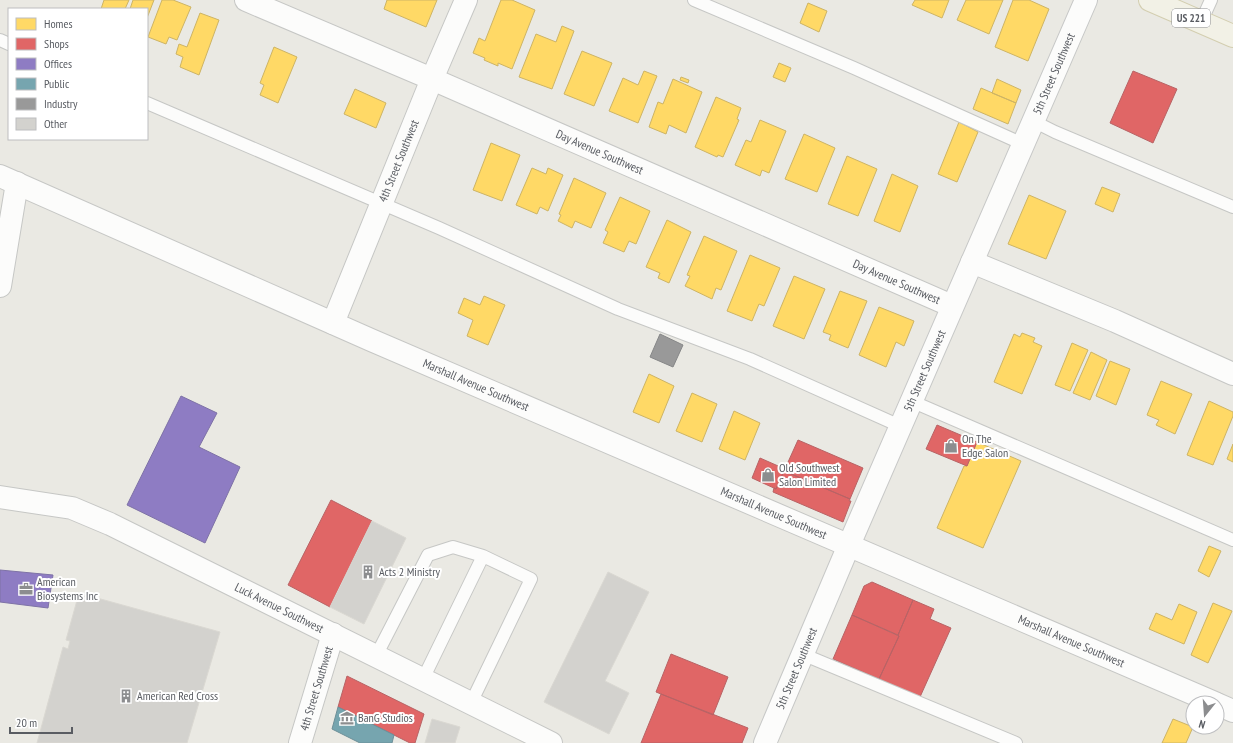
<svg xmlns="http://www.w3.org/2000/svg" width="1233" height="743" viewBox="0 0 1233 743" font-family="'PT Sans Narrow',sans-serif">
<rect width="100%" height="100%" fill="#eae9e3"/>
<path fill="#ffd966" stroke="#cdb465" d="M104 0H129L125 9H101Z
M133 0H154L147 18V9H130Z
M162 0H173L191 7 177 40 169 37 166 44 148 37Z
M387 0H437L426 27 384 9Z
M501 0H512L535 10 512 69 498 63V66L484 60 485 58 473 53 479 38 485 41Z
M915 0H949L942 18 912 5Z
M966 0H1003L989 34 957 20Z
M1013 0H1029L1049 9 1028 61 995 47Z
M808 3 827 11 819 32 800 23Z
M200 13 219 20 199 75 180 67 183 57 176 54 179 44 187 47Z
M562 26 574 31 552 89 519 77 536 34 556 42Z
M274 47 297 57 278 103 260 95 264 85 260 83Z
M582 51 612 63 594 106 564 94Z
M779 63 791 68 785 82 773 77Z
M644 71 657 76 638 123 609 111 623 78 638 85Z
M681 77 689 80 688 83 680 80Z
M673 79 702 92 686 133 669 125 666 134 649 127 658 102 663 104Z
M997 79 1021 90 1016 103 992 93Z
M981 88 1016 103 1008 124 973 109Z
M355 89 386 103 376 128 344 114Z
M716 97 741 108 737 119 739 120 723 157 718 155 717 157 695 147Z
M760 120 786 131 769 173 762 170 760 176 735 165 746 140 751 142Z
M959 122 978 132 957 182 938 174Z
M804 134 835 148 817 192 785 179Z
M491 143 520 155 502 201 473 190Z
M847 156 877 169 858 216 828 204Z
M532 168 546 174 548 168 563 175 548 211 540 207 537 214 516 205Z
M892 174 918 186 900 232 874 221Z
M574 178 606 193 591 228 575 221 572 228 558 221 561 215 559 214Z
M1102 187 1120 194 1113 212 1095 204Z
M1029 195 1066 211 1046 259 1008 244Z
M620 197 650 211 636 244 629 241 624 252 603 243 608 232 605 230Z
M667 220 691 232 669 283 658 278 660 273 646 267Z
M704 236 737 251 721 290 716 288 712 299 685 286 690 276 687 275Z
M750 255 780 268 764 306 759 304 752 321 727 311Z
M794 276 825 289 804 339 773 326Z
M840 291 867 301 848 348 829 340 831 335 823 332Z
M484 296 505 305 488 345 467 336 473 320 458 313 464 298 480 305Z
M879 307 914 321 904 346 896 342 886 367 859 355Z
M1022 333 1035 338 1033 342 1042 346 1022 394 994 382 1014 334 1020 337Z
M1072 343 1088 350 1070 391 1055 385Z
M1091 352 1107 360 1090 400 1073 393Z
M1110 361 1130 369 1116 405 1096 396Z
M649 374 674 386 659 423 633 412Z
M1161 381 1192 394 1175 434 1156 425 1159 420 1147 415Z
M692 393 717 404 702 442 676 431Z
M1209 401 1233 412V416L1213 465 1187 455Z
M734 411 760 423 745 460 719 449Z
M977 442 1021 461 983 548 937 528 964 466H967Z
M1233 444V462L1227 459Z
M1209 546 1221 551 1209 577 1198 571Z
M1213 603 1232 611 1208 663 1191 655Z
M1179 604 1197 612 1184 644 1149 629 1156 613 1172 620Z
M1173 719 1193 727 1186 743H1162Z"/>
<path fill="#e06666" stroke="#b86365" d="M1133 71 1177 89 1153 143 1110 123Z
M937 425 977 442 967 466 926 449Z
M798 440 863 468 850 499 784 471Z
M760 458 785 469 776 489 752 478Z
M784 471 850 499 849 501H851L843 522 773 492 774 488 776 489Z
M331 500 372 521 330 607 288 585Z
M872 582 913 600 898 635 852 615 864 586Z
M913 600 934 609 930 619 951 628 920 697 879 679 899 636 898 635Z
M852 615 899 636 879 679 833 659Z
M671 654 728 677 713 715 656 692Z
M347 676 424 714 415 743H410L338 707Z
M661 694 748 728 742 743H641Z"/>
<path fill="#8e7cc3" stroke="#7e72a6" d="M181 396 217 413 199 447 240 467 205 543 127 505Z
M0 570 53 575 48 608 0 602Z"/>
<path fill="#76a5af" stroke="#6d8f98" d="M338 707 394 735 392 743H360L332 729Z"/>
<path fill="#999" stroke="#868788" d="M660 334 683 345 673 367 650 357Z"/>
<path fill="#d3d2ce" stroke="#dad8d2" d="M372 521 406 538 364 624 330 607Z
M608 572 649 592 605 681 629 693 609 734 544 702Z
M79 593 220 632 187 743H37L63 647 68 649 70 641 66 640Z
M432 719 460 727 455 743H425Z"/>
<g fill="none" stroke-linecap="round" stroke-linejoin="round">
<g stroke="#c6c7c5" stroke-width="14">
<path id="lane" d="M694 0 854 68 1023 144
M1201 22 1211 0
M0 40 9 44
M147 103 439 228 618 309 750 359 900 426
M1033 121 1055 132 1233 207
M911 401 1233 540
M802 654 1016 743
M376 656 428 555 453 547 483 556
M423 679 483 556 531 579 471 703"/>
</g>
<g stroke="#c6c7c5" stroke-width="24">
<g id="street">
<path id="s1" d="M246 0 432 79 952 306"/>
<path id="s2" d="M0 176 371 340 1215 703"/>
<path d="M972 262 1115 321 1233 374"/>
<path d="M0 286 17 183"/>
<path id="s3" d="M333 323 432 79 466 0"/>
<path id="s4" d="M0 497 72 508 110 524 551 743"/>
<path d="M1217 704 1233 711"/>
<path id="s5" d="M300 743 333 634"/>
</g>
</g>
<g stroke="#c7c8c7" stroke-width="24">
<g id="secondary">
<path id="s6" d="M765 743 849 545 1086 0"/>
</g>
</g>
<g stroke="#d3ceb0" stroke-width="24">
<path id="primary" d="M1150 0 1233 36"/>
</g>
<use href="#lane" stroke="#fcfcfb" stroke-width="12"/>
<use href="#street" stroke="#fcfcfb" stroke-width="22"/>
<use href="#secondary" stroke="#fcfcfb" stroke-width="22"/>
<use href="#primary" stroke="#f2f1e6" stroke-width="22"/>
</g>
<defs>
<g id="shop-bare" transform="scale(1.08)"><path d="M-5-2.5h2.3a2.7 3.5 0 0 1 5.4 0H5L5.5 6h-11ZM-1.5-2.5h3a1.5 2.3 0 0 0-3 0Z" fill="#8c8d8f" stroke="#fff" stroke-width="2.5" paint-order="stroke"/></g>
<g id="building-bare" transform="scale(1.08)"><path d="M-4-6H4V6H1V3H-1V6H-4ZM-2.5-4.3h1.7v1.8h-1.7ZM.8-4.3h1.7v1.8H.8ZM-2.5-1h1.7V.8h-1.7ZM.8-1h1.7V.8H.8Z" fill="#8c8d8f" stroke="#fff" stroke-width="2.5" paint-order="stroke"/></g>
<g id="office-bare" transform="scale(1.08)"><path d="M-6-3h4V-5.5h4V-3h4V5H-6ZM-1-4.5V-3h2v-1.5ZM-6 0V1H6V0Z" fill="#8c8d8f" stroke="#fff" stroke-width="2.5" paint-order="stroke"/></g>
<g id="museum-bare" transform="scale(1.08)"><path d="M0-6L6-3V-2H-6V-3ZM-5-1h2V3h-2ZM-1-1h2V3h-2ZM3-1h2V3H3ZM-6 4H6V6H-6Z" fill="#8c8d8f" stroke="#fff" stroke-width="2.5" paint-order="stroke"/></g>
</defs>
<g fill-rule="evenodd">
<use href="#shop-bare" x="951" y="446"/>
<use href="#shop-bare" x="768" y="475"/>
<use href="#building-bare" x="368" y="572"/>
<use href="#office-bare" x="26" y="589"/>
<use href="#building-bare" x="126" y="696"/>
<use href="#museum-bare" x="347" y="718"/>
</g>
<g text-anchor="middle" stroke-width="4" stroke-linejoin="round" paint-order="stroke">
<rect fill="#fff" stroke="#8b8d91" stroke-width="1" x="1172" y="9" width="38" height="18" rx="3"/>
<g font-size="11" font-weight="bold" fill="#595c62">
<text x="1191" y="22">US 221</text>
</g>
<g font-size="12" fill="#595c62" stroke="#fff">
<text dy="4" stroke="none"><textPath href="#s6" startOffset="729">5th Street Southwest</textPath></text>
<text dy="4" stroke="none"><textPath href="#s1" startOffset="385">Day Avenue Southwest</textPath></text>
<text dy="4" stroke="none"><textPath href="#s3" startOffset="175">4th Street Southwest</textPath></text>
<text dy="4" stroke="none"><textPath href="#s1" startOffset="709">Day Avenue Southwest</textPath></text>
<text dy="4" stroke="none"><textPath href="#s6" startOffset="405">5th Street Southwest</textPath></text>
<text dy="4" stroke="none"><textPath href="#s2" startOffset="520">Marshall Avenue Southwest</textPath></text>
<text dy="4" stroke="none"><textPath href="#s2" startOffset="844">Marshall Avenue Southwest</textPath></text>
<text dy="4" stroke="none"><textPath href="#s4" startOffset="303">Luck Avenue Southwest</textPath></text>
<text dy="4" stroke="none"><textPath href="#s2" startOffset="1168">Marshall Avenue Southwest</textPath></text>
<text dy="4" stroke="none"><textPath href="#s6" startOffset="81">5th Street Southwest</textPath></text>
<text dy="4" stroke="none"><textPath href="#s5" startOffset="57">4th Street Southwest</textPath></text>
</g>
<g font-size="12" fill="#595c62" stroke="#fff" text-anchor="start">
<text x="962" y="443">On The<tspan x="962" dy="14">Edge Salon</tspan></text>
<text x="779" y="472">Old Southwest<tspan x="779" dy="14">Salon Limited</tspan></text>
<text x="379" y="576">Acts 2 Ministry</text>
<text x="37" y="586">American<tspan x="37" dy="14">Biosystems Inc</tspan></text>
<text x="137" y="700">American Red Cross</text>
<text x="358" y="722">BanG Studios</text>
</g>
</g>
<rect x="8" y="8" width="140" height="132" fill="#ffffff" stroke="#bdbec0"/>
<rect x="16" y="18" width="20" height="12" fill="#ffd966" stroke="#bdbec0"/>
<text x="44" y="28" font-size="12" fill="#595c62">Homes</text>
<rect x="16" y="38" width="20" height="12" fill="#e06666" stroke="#bdbec0"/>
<text x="44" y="48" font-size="12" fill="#595c62">Shops</text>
<rect x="16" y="58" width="20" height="12" fill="#8e7cc3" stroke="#bdbec0"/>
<text x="44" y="68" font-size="12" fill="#595c62">Offices</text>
<rect x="16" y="78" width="20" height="12" fill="#76a5af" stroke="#bdbec0"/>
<text x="44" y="88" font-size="12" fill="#595c62">Public</text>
<rect x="16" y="98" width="20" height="12" fill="#999999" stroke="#bdbec0"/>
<text x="44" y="108" font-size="12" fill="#595c62">Industry</text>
<rect x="16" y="118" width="20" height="12" fill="#d3d2ce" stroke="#bdbec0"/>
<text x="44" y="128" font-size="12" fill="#595c62">Other</text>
<g transform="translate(1205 715) rotate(197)"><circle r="19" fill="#ffffff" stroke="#bdbec0"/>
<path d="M0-3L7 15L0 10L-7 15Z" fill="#8c8d8f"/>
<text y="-6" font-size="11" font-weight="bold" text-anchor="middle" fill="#595c62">N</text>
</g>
<path d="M10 727v6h62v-6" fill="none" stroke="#595c62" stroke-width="2"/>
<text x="16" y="727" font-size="12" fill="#595c62" stroke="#ffffff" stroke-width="3" paint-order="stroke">20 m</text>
</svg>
